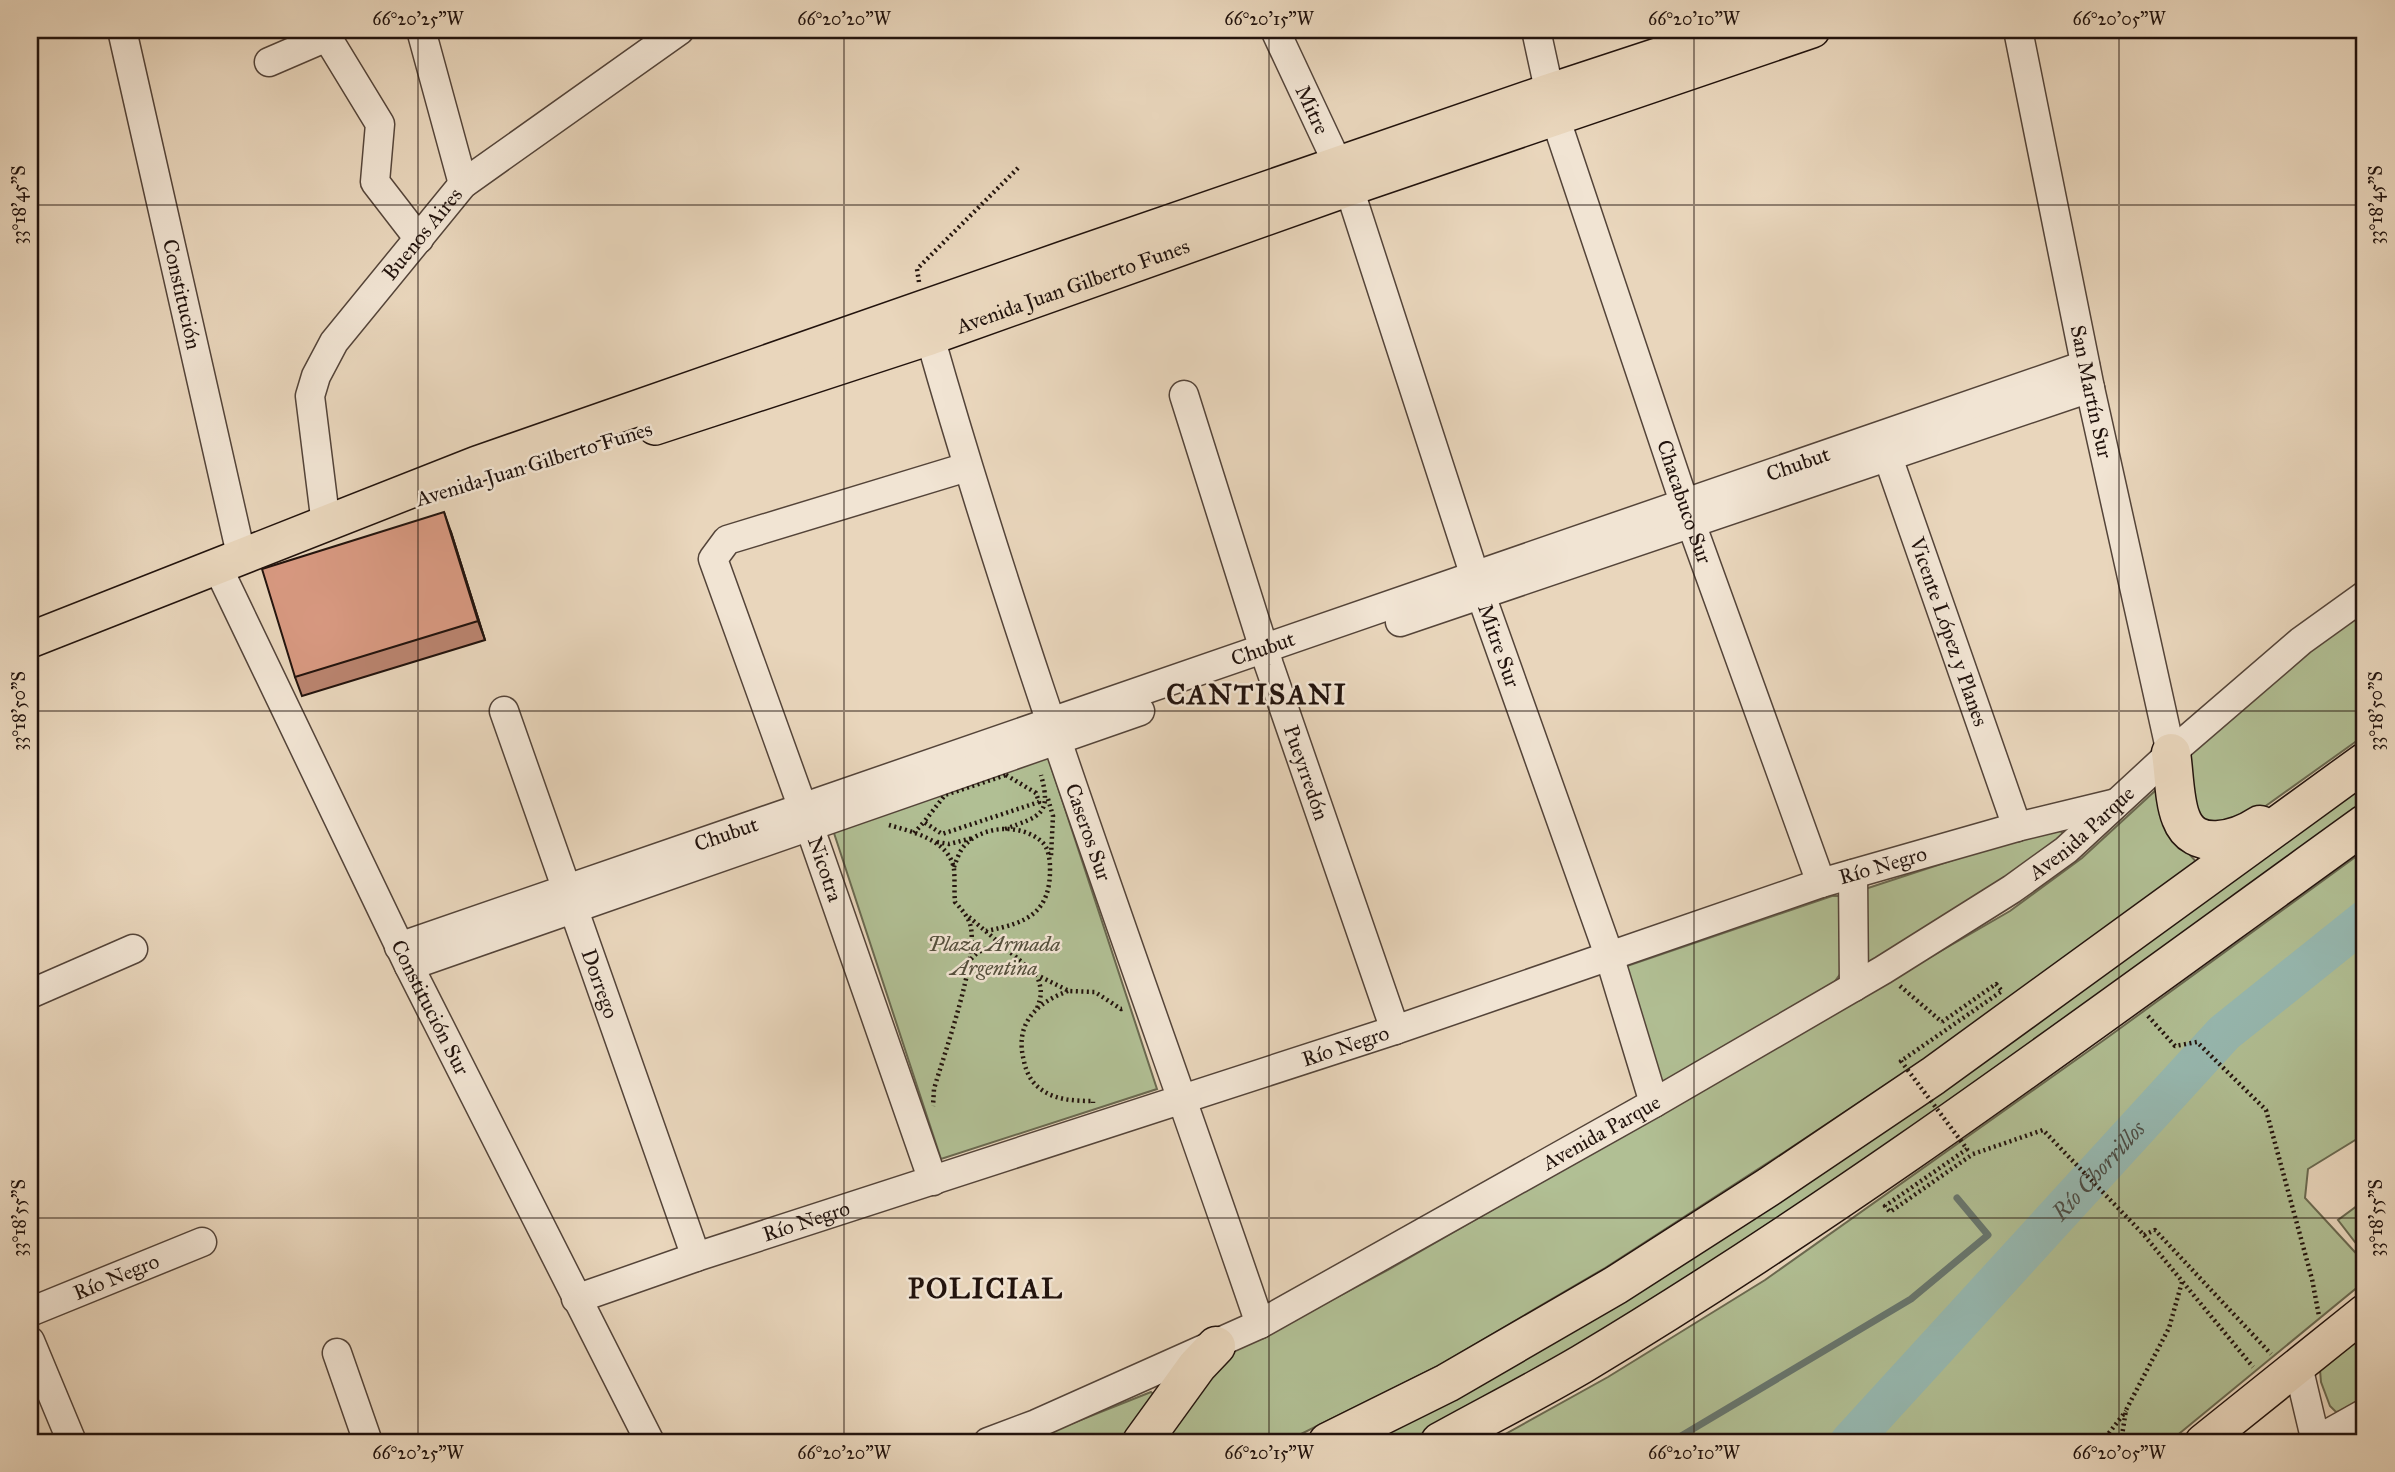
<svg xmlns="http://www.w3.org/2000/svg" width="2395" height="1472" viewBox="0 0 2395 1472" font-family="'IM FELL Great Primer',serif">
<rect width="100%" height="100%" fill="#e9d6bc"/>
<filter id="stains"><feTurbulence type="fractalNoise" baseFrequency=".00286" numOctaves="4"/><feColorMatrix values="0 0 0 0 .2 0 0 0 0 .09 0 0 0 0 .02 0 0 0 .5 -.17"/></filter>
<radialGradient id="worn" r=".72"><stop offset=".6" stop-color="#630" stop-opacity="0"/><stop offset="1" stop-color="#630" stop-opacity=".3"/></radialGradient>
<path fill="#b1bf94" stroke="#6a6950" stroke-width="2" d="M2365 610V735L2235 828 2198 820 2187 757 2317 644Z
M1047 754 1157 1089 941 1159 831 824Z
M2365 776V809L1951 1109 1508 1394 1419 1442H1356Z
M2156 790 2164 826 2200 866 2036 985 1783 1153 1605 1268 1438 1366 1285 1442H1152L1214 1359 1281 1327 1388 1270 2010 911 2082 858Z
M2059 829 2063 834 2061 839 2007 882 1864 966 1865 889 2035 833Z
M2365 850V1134L2308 1169 2305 1198 2365 1263V1281L2169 1442H1491L1608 1377 1765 1280 2104 1040Z
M1832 896H1839L1845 902 1843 970 1833 984 1658 1085 1624 967Z
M2365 1200V1255L2338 1220Z
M2365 1327V1398L2342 1411 2336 1412 2330 1406 2321 1382 2320 1370 2325 1360Z
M1151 1392 1157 1397 1133 1442H1025Z"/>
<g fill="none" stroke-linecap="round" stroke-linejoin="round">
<path stroke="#68776f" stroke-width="7" d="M1671 1442 1911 1299 1988 1235 1957 1198"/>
<path stroke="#97b9b1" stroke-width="40" id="s1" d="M1850 1442 2224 1033 2365 920"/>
<g stroke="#544439" stroke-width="31">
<g id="minor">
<path id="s2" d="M122 30 242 559"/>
<path d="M421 30 463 184"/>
<path id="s3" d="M1275 30 1349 188 1481 595 1609 955 1654 1103"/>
<path id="s4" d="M1536 30 1555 117 1691 523 1821 883"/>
<path id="s5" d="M2018 30 2090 388 2171 753"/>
<path d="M269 62 327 37 380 124 375 182 419 239"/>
<path id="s6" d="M930 337C1025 671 1148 996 1260 1324"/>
<path id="s7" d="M1184 395 1269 665 1395 1030"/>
<path id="s8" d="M1882 440 2017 827"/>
<path id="s9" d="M326 525 310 396 316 376 334 342 463 184 680 30"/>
<path id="s10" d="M218 568 409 966 650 1442"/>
<path d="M1400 622 2090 388"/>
<path id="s11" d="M504 711 696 1257"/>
<path d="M1853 874 1854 987"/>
<path id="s12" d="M399 947 2085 365"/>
<path d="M409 966 1140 711"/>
<path d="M30 994 133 949"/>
<path d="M933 1181 810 828 713 559 727 540 967 467"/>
<path id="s13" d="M576 1299 696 1257 1395 1030 1821 883 2017 827 2116 803"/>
<path id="s14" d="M30 1312 202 1242"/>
<path d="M30 1341 72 1442"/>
<path d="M337 1353 368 1442"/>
<path d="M2298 1366 2316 1442"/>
<path d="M2315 1441 2365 1413"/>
<path id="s15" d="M988 1442 1036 1424 1260 1324 1654 1103 1883 970 2012 889 2066 850 2171 753 2301 641 2365 595"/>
</g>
</g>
<g stroke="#22130d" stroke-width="38">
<g id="major">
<path id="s16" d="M655 427 930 337 1349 188 1812 30"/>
<path d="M30 640 477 464 1064 259 1548 92 1736 30"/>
<path d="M2203 1442 2365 1312"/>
</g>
</g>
<g stroke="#22130d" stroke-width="41">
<path id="highway" d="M2171 753C2174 772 2174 801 2181 818 2194 853 2237 840 2260 825
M1142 1442 1197 1366 1216 1346
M1328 1442 1447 1383 1616 1285 1770 1186 1933 1076 2365 762
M1440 1442C1487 1416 1536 1391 1582 1364 1854 1201 2108 1009 2365 824"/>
</g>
<path stroke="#22130d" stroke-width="4.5" stroke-dasharray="2 3.5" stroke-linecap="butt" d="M919 282 917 269 1018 168
M1006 775 1036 793 1039 802 942 834 924 822 945 795Z
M1048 799 1053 816 1051 856
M889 825C913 832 949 840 954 869 955 880 954 891 955 902 961 909 967 915 970 924 980 955 944 1054 934 1089L933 1106
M1005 829C1040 816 1052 815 1041 775
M914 833 924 822
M937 842 949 844 973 838
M954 867C957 859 960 849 967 843 986 825 1023 824 1042 842 1048 847 1050 859 1050 867 1051 913 1027 923 986 931
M969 917 1037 975 1069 991 1095 992 1121 1009 1125 1008
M971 959C980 949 990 945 1004 949
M1900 986 1942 1022
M1068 991C1036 1003 1014 1024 1024 1061 1025 1068 1030 1080 1036 1085 1051 1100 1073 1101 1093 1101V1103
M1037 1008C1042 996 1042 989 1037 976
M2148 1016 2175 1046 2197 1042 2266 1110 2312 1279 2319 1316
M1973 1154 2043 1130 2144 1235 2253 1367
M2144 1235 2155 1230 2271 1354
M2102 1442 2126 1411
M2121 1442 2126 1410 2169 1328 2182 1282"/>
<use href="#minor" stroke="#f1e4d3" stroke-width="28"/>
<use href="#major" stroke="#e9d6bc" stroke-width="35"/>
<use href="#highway" stroke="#e9d6bc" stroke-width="38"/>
<path stroke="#22130d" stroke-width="4.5" stroke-dasharray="2 3.5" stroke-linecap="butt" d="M1942 1022 1996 984 2002 991 1901 1061 1967 1149 1885 1206 1890 1212 1973 1154"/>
</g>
<path fill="#ba846f" stroke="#22130d" stroke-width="2" d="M451 532 485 640 302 696 295 677Z"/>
<path fill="#976b5a" stroke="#22130d" stroke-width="2" d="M444 512 451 532 485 640 478 621Z"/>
<path fill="#d89981" stroke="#22130d" stroke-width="2" d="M444 512 478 621 295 677 262 569Z"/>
<path fill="none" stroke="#22130d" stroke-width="2" stroke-opacity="0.45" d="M418 30V1442M844 30V1442M1269 30V1442M1694 30V1442M2119 30V1442M30 205H2365M30 711H2365M30 1218H2365"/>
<g text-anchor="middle" stroke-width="5" stroke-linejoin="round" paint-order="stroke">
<g font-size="21" fill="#22130d" stroke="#f1e4d3">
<text dy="7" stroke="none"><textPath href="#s3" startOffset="88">Mitre</textPath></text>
<text dy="7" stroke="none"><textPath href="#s9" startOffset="329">Buenos Aires</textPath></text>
<text dy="7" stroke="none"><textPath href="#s16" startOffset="441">Avenida Juan Gilberto Funes</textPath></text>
<text dy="7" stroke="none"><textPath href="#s2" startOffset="271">Constitución</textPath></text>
<text dy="7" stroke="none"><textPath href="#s5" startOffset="369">San Martín Sur</textPath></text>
<text transform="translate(534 464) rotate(-17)" y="7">Avenida Juan Gilberto Funes</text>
<text dy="7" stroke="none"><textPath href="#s12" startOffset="1480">Chubut</textPath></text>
<text dy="7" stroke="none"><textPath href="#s4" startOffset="495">Chacabuco Sur</textPath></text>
<text dy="7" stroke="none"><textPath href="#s8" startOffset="203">Vicente López y Planes</textPath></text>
<text dy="7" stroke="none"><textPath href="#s3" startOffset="656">Mitre Sur</textPath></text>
<text dy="7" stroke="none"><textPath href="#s12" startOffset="914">Chubut</textPath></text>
<text dy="7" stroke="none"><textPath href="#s7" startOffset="397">Pueyrredón</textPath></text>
<text dy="7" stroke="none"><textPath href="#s6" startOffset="520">Caseros Sur</textPath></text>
<text dy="7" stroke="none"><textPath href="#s15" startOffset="1255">Avenida Parque</textPath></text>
<text dy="7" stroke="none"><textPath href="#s12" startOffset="346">Chubut</textPath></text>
<text dy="7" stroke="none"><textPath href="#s13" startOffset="1377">Río Negro</textPath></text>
<text transform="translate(825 869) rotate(71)" y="7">Nicotra</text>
<text dy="7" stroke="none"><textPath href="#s11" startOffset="289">Dorrego</textPath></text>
<text dy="7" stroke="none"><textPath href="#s10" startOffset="488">Constitución Sur</textPath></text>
<text dy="7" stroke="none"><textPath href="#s13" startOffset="810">Río Negro</textPath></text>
<text dy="7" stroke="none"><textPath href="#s15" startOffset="688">Avenida Parque</textPath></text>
<text dy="7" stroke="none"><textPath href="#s13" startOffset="243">Río Negro</textPath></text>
<text dy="7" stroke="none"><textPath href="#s14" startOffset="93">Río Negro</textPath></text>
</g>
<g font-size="21" font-style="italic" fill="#544f3c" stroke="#f1e4d3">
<text x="994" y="951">Plaza Armada<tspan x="994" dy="24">Argentina</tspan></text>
</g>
<g font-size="23" font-style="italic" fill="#4b4d46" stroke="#f1e4d3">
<text dy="8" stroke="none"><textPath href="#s1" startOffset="368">Río Chorrillos</textPath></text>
</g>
<g font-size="28" font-weight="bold" letter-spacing="2" fill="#22130d" stroke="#f1e4d3">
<text x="1257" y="704">CANTISANI</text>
<text x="986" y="1298">POLICIAL</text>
</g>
</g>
<rect width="2395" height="1472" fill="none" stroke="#e9d6bc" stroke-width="77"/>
<rect x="38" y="38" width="2318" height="1396" fill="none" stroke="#22130d" stroke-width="2.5"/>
<g font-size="18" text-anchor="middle" fill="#22130d">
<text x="418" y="25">66°20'25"W</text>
<text x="844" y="25">66°20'20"W</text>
<text x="1269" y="25">66°20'15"W</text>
<text x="1694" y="25">66°20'10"W</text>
<text x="2119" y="25">66°20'05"W</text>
<text transform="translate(19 205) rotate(-90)" y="6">33°18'45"S</text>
<text transform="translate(2376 205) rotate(-90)" y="6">33°18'45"S</text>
<text transform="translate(19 711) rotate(-90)" y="6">33°18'50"S</text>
<text transform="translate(2376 711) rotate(-90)" y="6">33°18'50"S</text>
<text transform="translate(19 1218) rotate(-90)" y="6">33°18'55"S</text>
<text transform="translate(2376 1218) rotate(-90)" y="6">33°18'55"S</text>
<text x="418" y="1459">66°20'25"W</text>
<text x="844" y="1459">66°20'20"W</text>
<text x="1269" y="1459">66°20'15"W</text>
<text x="1694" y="1459">66°20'10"W</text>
<text x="2119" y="1459">66°20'05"W</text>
</g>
<rect width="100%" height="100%" filter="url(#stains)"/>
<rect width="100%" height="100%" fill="url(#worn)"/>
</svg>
